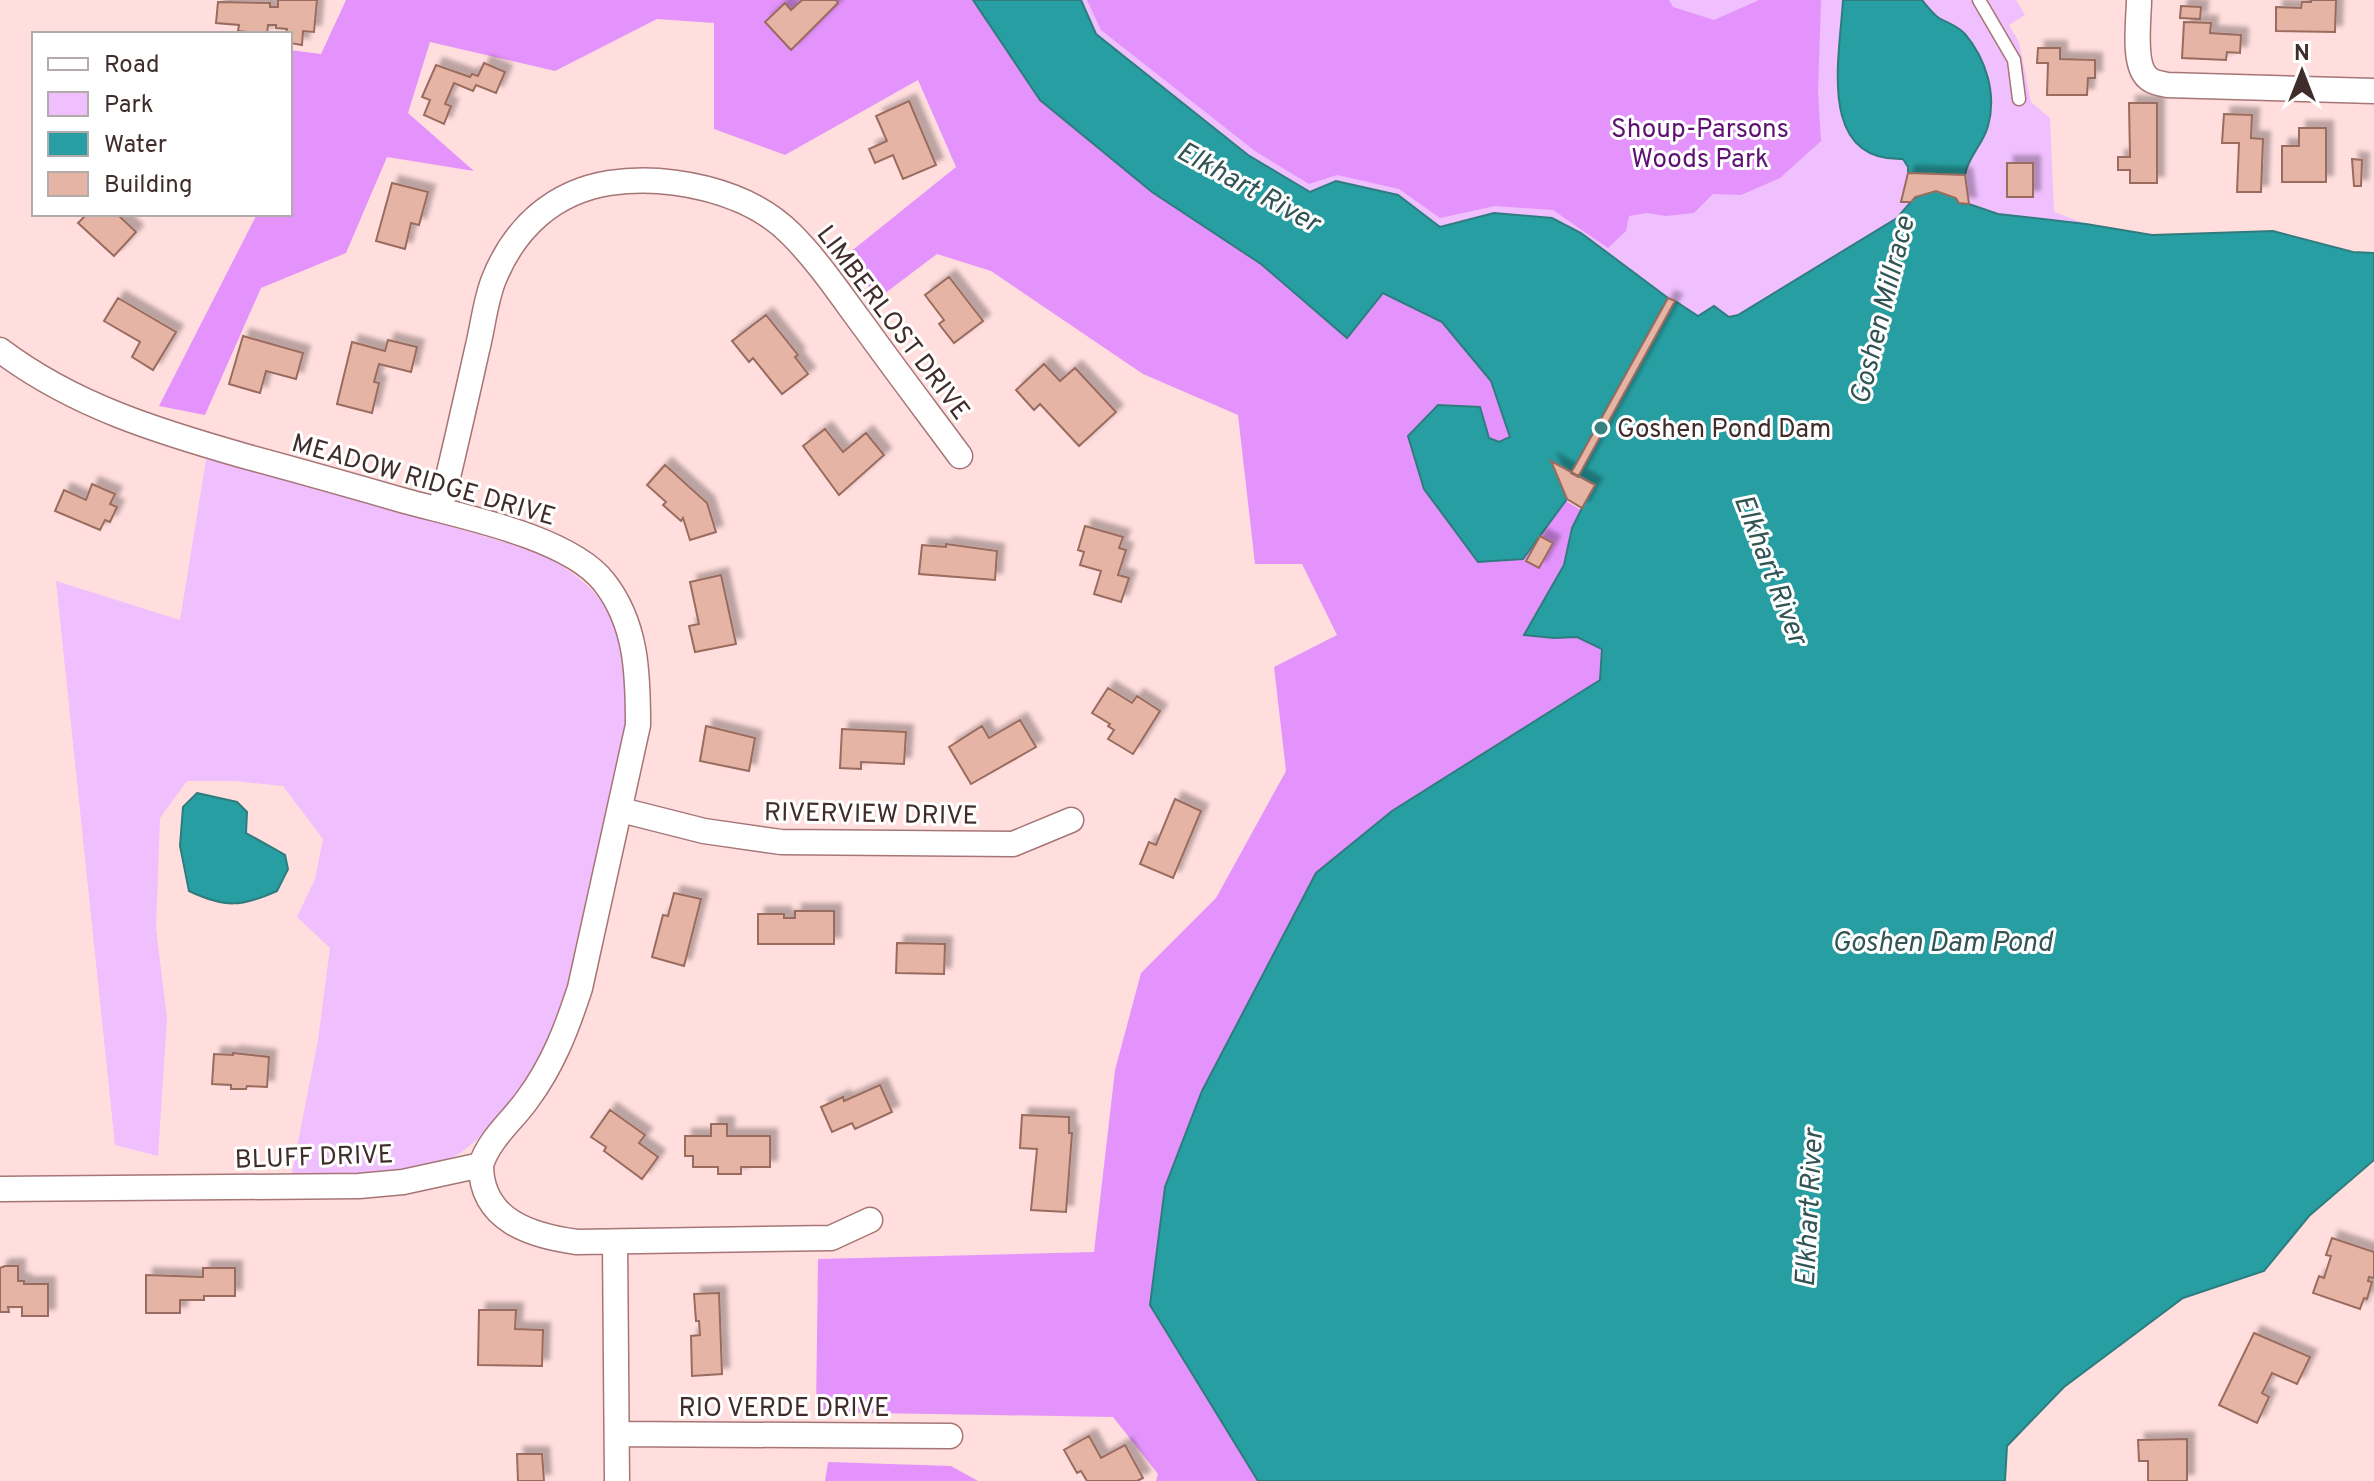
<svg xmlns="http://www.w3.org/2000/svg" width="2374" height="1481" viewBox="0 0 2374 1481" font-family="Overpass,sans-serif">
<defs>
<filter id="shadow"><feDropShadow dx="7" dy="-7" stdDeviation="2" flood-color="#0004"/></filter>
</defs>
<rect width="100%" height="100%" fill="#ffdedd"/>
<path fill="#efbffe" d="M1081 0H1843L1838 83 1897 159 1903 158 1909 167 1901 202H1911L1897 218 1738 315 1729 317 1699 316 1668 298 1581 234 1552 218 1494 213 1440 227 1398 195 1336 181 1310 192 1248 155 1096 34Z
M1922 0H2016L2025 15 2009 25 2019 42 2031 102 2050 118 2054 212 2086 224 1998 214 1969 204C1965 177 1962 169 1980 147L1953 24 1937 17Z
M207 454 537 552C620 594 627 638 626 725 615 777 603 828 592 879 574 962 560 1042 506 1109 490 1127 473 1146 452 1158 408 1181 340 1176 291 1178L318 1040 330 948 297 917 315 879 323 839 283 786 235 781H187L160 818 156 928 167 1018 158 1156 115 1145 56 581 180 620Z"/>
<path fill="#e493fc" d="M346 0H973L1040 100 1152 192 1261 264 1347 337 1383 293 1442 322 1491 381 1510 438 1499 442 1489 438 1474 555 1479 562 1523 559 1566 501 1581 510 1572 528 1564 565 1525 634 1554 638 1577 637 1602 650 1600 680 1392 811 1150 1305 1258 1481H1156L1158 1474 1113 1417 816 1412 818 1259 1094 1252 1115 1070 1141 973 1216 898 1286 771 1274 667 1337 635 1302 564H1255L1238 415 1143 374 991 271 937 254 876 300 849 253 956 167 918 80 785 155 714 129V23L657 19 555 71 430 42 408 113 474 171 387 157 346 253 261 288 205 415 159 406 257 214H290V50L321 54Z
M1087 0H1669L1673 7 1714 20 1759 0H1821L1818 92 1821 141 1780 178 1741 195 1713 194 1694 213 1666 216 1647 213 1629 216 1626 231 1608 248 1553 210 1495 206 1440 218 1399 189 1337 175 1309 184 1255 151 1101 30Z
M828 1462 951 1466 978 1481H825Z"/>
<path fill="#279fa2" stroke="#2f7c7f" stroke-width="2" d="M973 0H1081L1096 34 1248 155 1310 192 1336 181 1398 195 1440 227 1494 213 1552 218 1581 233 1668 298 1571 473 1552 462 1567 499 1523 559 1478 562 1424 489 1408 436 1438 405 1480 407 1489 438 1499 442 1510 437 1491 381 1442 322 1383 293 1347 338 1261 264 1152 192 1040 100Z
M1843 0H1922C1927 6 1933 14 1939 18 1948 23 1958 26 1965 34 1986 59 1997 94 1988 126 1983 145 1968 156 1965 175L1908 173V167L1903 159C1816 162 1840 56 1843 0Z
M1932 191H1941L1956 198 1959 203 1969 204 1998 214 2086 224 2152 235 2273 231 2353 252 2374 253V1160L2309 1216 2264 1271 2183 1298 2064 1387 2007 1446 2005 1481H1258L1150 1305 1165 1187 1202 1091 1316 873 1392 811 1600 680 1602 649 1577 637 1554 638 1524 635 1564 565 1572 528 1582 508 1578 477 1675 301 1698 316 1714 306 1729 317 1738 315 1897 218 1915 197Z
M197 793 237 802 247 812 246 833 285 855 288 869 277 891C241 907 225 908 189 891L180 846 183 807Z"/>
<path fill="#e6b4a5" stroke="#996c5e" stroke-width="2" filter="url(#shadow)" d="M278 0H317L314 32 303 31 302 45 290 43V34H286L287 29 276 28V25H268L267 34H264L238 31 239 25 216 23 218 2 270 3V7H278Z
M802 0H836L838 3 791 50 765 22 785 3 791 10Z
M2311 0H2336L2335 32 2276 31V7L2301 8 2302 2H2311Z
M2181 6 2201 7 2200 19 2180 18Z
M2184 22 2211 23 2210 33 2241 35 2240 53 2227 52 2226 60 2182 58Z
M2038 48H2060V59L2095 60V78H2088L2087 95H2047L2048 63H2037Z
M484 63 505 72 496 93 476 85 473 91 454 83 445 104 451 106 444 124 424 115 430 100 422 97 436 65 470 77 472 74 478 76Z
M909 101 936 165 903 179 893 155 875 163 869 149 887 141 876 116Z
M2129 103H2157V183H2130V170H2118V157H2130Z
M2224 114 2252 115 2251 138 2263 139 2261 192H2237L2239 143H2222Z
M2299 128H2326V182H2282V146H2299Z
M2352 159 2362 160 2361 186H2354Z
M2007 163H2033V197H2007Z
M1908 173 1965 175 1969 204 1959 203 1956 198 1936 191 1915 197 1911 202H1901Z
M392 183 428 192 419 225 411 223 405 249 376 241Z
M87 214H117L136 232 114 256 78 223Z
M949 277 983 321 954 343 939 324 944 320 925 295Z
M118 298 176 332 153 370 132 357 140 342 104 321Z
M1668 298 1675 301 1578 477 1571 473Z
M766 315 798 355 795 357 808 374 782 394 753 358 749 362 732 341Z
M243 336 303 353 296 379 266 371 260 393 229 384Z
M388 340 417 347 411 372 379 364 374 382 379 383 372 413 337 404 352 342 385 351Z
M1044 364 1060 381 1075 368 1116 412 1079 446 1040 404 1034 410 1016 390Z
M825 429 843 452 866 433 884 455 839 495 803 446Z
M1551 461 1595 485 1582 508 1567 499Z
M665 465 707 503 716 532 690 540 683 518 681 521 663 505 666 502 647 485Z
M92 484 115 494 110 504 117 507 110 522 105 520 100 530 55 511 64 490 86 500Z
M1085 526 1123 537 1119 548 1126 550 1118 575 1129 578 1121 602 1094 594 1101 571 1080 565 1084 552 1078 550Z
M1540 536 1553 543 1539 568 1526 561Z
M946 544 997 551 995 580 919 574 922 545 946 547Z
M721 575 736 644 695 652 689 626 699 624 690 582Z
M1108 688 1132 703 1137 696 1160 711 1133 754 1108 739 1114 730 1108 726 1110 724 1092 713Z
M1020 720 1036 747 971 784 949 747 982 726 989 738Z
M706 726 755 738 749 771 700 761Z
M842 729 906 732 904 764 861 762V769L840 768Z
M1175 799 1201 811 1173 878 1140 864 1149 842 1156 845Z
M674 893 701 899 684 966 652 957 663 915 668 916Z
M795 911H834V944H758V914H784V918H795Z
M897 943 945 944 944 974 896 973Z
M233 1053 269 1057 267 1087 247 1086 246 1089H231V1085L212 1084 214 1054 233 1055Z
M880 1085 892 1112 855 1129 852 1123 832 1132 821 1107 843 1097 844 1101Z
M610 1110 645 1135 639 1143 658 1157 642 1179 604 1151 606 1147 591 1137Z
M1022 1115 1069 1117V1133H1072L1066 1212 1031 1210 1037 1149 1020 1148Z
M711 1124H727V1136H770V1167H741V1174H718V1167H693V1156H685V1136H711Z
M2332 1238 2374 1252V1278L2369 1277 2368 1281 2372 1282 2367 1299 2364 1298 2360 1309 2313 1293 2319 1276 2324 1278 2331 1256 2326 1255Z
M5 1266H18V1281H24V1284H48V1316H22V1307H8L9 1312H0V1268Z
M203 1268H235V1296H204V1300H180V1313H146V1275L203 1277Z
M719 1293 722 1374 692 1376 691 1336 700 1335 699 1321H696L694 1294Z
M479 1310H516L515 1329 543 1330 542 1366 478 1365Z
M2254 1333 2310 1357 2297 1384 2272 1373 2262 1393 2269 1397 2257 1423 2219 1405Z
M1089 1436 1101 1458 1125 1445 1143 1478 1137 1481H1087L1081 1471 1077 1473 1064 1450Z
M2187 1439V1481H2148V1461H2139L2138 1440Z
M517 1454H542L544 1481H518Z"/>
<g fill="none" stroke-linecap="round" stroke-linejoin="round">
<g stroke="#a67576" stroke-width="15">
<path id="lane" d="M1979 0 2014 60 2019 99"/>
</g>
<g stroke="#a67576" stroke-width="27">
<path id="street" d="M2139 0C2139 19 2132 65 2148 78 2153 83 2160 83 2167 85L2374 91
M0 350C74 406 160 432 248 457 300 471 353 486 405 501 460 516 569 537 604 582 637 624 638 674 638 725L580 988C567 1028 553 1065 527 1100 512 1121 489 1139 481 1165
M440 510C453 457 465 404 477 350 483 327 485 301 494 279 515 227 554 192 609 183 668 174 748 190 791 234 819 262 842 297 866 329 897 372 929 414 960 456
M621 810 704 831 781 842 1013 844 1071 820
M0 1189 359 1186 403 1182 481 1165C481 1221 532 1236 577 1242L831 1238 870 1220
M615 1242 617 1481
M617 1434 950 1436"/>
</g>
<use href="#lane" stroke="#fff" stroke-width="12"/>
<use href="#street" stroke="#fff" stroke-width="24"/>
</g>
<circle fill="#388183" stroke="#fff" stroke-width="3" cx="1601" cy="428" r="8"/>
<g text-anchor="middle" stroke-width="6" stroke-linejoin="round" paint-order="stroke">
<g font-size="26" fill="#5d1170" stroke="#fff">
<text x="1700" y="137">Shoup-Parsons<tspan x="1700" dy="30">Woods Park</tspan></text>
</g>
<g font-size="26" fill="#412c2c" stroke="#fff">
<text transform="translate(894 322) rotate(53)" y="9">LIMBERLOST DRIVE</text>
<text transform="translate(424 479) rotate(16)" y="9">MEADOW RIDGE DRIVE</text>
<text transform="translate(871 813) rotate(1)" y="9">RIVERVIEW DRIVE</text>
<text transform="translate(314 1156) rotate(-2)" y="9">BLUFF DRIVE</text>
<text x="784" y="1416">RIO VERDE DRIVE</text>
</g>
<g font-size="26" fill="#412c2c" stroke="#fff" text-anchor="start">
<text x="1617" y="437">Goshen Pond Dam</text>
</g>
<g font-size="28" font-style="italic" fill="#325455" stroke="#fff">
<text transform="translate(1249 186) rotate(29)" y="10">Elkhart River</text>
<text transform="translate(1881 310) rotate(-76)" y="10">Goshen Millrace</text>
<text transform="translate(1772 569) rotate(69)" y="10">Elkhart River</text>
<text x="1942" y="951">Goshen Dam Pond</text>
<text transform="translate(1808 1208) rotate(-87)" y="10">Elkhart River</text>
</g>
</g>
<rect x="32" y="32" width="260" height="184" fill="#ffffff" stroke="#b3abab" stroke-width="2"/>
<rect x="48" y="58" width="40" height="12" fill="#ffffff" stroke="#b3abab" stroke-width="2"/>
<text x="104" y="72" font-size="24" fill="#412c2c">Road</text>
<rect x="48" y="92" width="40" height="24" fill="#efbffe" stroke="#b3abab" stroke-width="2"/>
<text x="104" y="112" font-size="24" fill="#412c2c">Park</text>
<rect x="48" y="132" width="40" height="24" fill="#279fa2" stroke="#b3abab" stroke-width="2"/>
<text x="104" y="152" font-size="24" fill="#412c2c">Water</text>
<rect x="48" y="172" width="40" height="24" fill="#e6b4a5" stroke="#b3abab" stroke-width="2"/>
<text x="104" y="192" font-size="24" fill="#412c2c">Building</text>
<g transform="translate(2302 72)" stroke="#ffffff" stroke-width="6" paint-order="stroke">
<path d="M0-6L14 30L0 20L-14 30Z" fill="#412c2c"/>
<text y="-12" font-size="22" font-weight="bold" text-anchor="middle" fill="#412c2c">N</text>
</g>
</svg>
